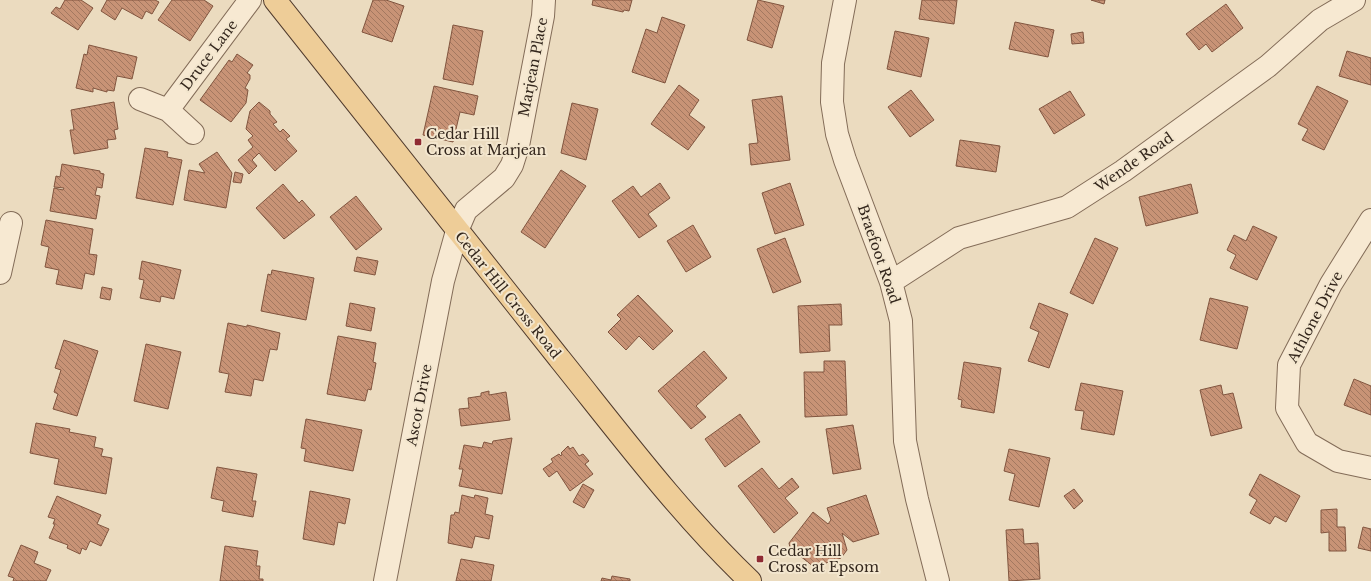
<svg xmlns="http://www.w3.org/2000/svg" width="1371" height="581" viewBox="0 0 1371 581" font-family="'Libre Baskerville',serif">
<defs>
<pattern id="building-back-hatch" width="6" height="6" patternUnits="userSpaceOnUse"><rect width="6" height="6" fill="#c89376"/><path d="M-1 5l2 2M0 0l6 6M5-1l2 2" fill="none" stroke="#a37860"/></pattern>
</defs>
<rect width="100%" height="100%" fill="#ebdbbf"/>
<path fill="url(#building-back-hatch)" stroke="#81553f" d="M65 0H81L93 8 78 30 51 13 56 7 60 9Z
M107 0H155L159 2 152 14 146 11 142 19 122 8 115 20 101 11Z
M172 0H204L213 6 190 41 158 20Z
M373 0H386L404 6 392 42 362 32Z
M593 0H632L629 11 624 10 623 12 592 5Z
M758 0 784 6 772 48 747 40Z
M922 0H957L954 24 919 19Z
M1091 0H1105L1104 4Z
M1226 4 1243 28 1212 52 1206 44 1199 50 1186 34Z
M662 17 685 25 665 83 632 72 646 29 657 33Z
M1015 22 1054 30 1048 57 1009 49Z
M453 25 483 31 473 85 443 79Z
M895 31 929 38 921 77 887 69Z
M1083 32 1084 43 1072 44 1071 34Z
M89 45 137 57 132 79 117 76 114 91 107 90V92L93 88V92L76 88 84 54 87 55Z
M1347 51 1371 58V85L1339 76Z
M237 54 253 65 247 73 250 75V79L245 88 248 90 246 103 231 122 200 100 229 60 232 62Z
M679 85 699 100 689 115 705 127 688 150 651 124Z
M434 86 478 96 474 115 460 112 453 142 423 135Z
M1317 86 1348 101 1324 150 1302 140 1308 129 1298 124Z
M911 90 934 120 910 137 888 107Z
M1070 91 1085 115 1054 134 1039 109Z
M782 96 790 160 751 165 749 144 758 143 752 100Z
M114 102 118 129 114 130 116 139 107 140 108 148 74 154 70 130H74L71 110Z
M259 102 270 111V114L277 122 273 124 280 132 283 129 290 136 286 139 297 151 275 171 259 153 252 160 257 166 249 174 238 160 253 147 248 140 253 136 246 129 250 111Z
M572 103 598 109 586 160 561 153Z
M960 140 1000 146 996 172 956 166Z
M145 148 168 152 167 157 182 160 173 205 136 198Z
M217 152 232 173 226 208 184 200 189 170 205 173 199 164Z
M62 164 100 171V173L104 174 102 188 97 187 95 195 100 196 96 219 50 211 54 188 63 190 64 188 54 187 56 176 60 177Z
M561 170 586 186 545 248 521 232Z
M235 172 243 174 241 183 233 182Z
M660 183 670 198 648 214 657 226 639 238 612 201 633 186 641 197Z
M790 183 804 225 775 234 762 193Z
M283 184 299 203 302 200 315 215 284 239 256 208Z
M1191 184 1198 213 1146 226 1139 197Z
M356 196 382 229 356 250 330 217Z
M46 220 93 229 89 254 97 255 94 275 85 273 82 289 56 284 59 270 45 267 49 247 41 245Z
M693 225 711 257 686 272 667 241Z
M1253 226 1277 237 1257 280 1230 268 1236 255 1227 250 1234 235 1246 241Z
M785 238 801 282 773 293 757 249Z
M1095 238 1118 248 1093 304 1070 293Z
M357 257 378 261 375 275 354 271Z
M142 261 181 270 174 299 161 296 160 302 140 298 144 280 139 279Z
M272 270 314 278 306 320 261 311 268 274 271 275Z
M102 287 112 289 110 300 100 298Z
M638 295 673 331 653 350 639 336 626 350 608 332 621 319 617 315Z
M1210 298 1248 307 1237 349 1200 340Z
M350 303 375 308 371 331 346 326Z
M1039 303 1068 314 1049 368 1028 361 1039 332 1030 328Z
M841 304 842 325H829L830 351 800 353 798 306Z
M228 323 247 327V325L280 333 277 350 270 349 263 381 254 379 251 396 225 392 229 374 219 372Z
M338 336 376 343 373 362 376 363 371 390 368 389 365 401 327 394Z
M64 340 98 351 77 416 53 409 58 394 54 392 61 370 55 368Z
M146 344 181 352 168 409 134 401Z
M704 351 727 378 696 406 706 417 691 429 658 391Z
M824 361H845L847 415 805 417 804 372H824Z
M964 362 1001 368 994 413 961 407 962 400 958 399Z
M1354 379 1371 386V415L1344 405Z
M1081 383 1123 391 1114 435 1081 429 1084 411 1075 410Z
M1221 385 1223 395 1233 393 1242 428 1211 436 1200 390Z
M489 391V395L506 392 510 420 461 426 459 409 469 408 468 398 481 396V393Z
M740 414 760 442 725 467 705 439Z
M306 419 362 430 353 471 304 461 306 449 301 448Z
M36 423 70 429 69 432 96 437 94 447 103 449 101 456 112 458 106 494 54 484 59 459 30 453Z
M853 425 861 469 833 474 826 429Z
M512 438 502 494 459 486 463 469H459L464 445 482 448 484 442 492 444 493 441Z
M568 446 570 449 573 447 579 456 583 454 589 461 585 464 593 474 570 491 557 471 549 477 543 469 553 462 551 459 559 454 561 456 562 454 561 453Z
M1009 449 1050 458 1039 507 1009 500 1015 474 1004 471Z
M217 467 257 474 252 501H256L253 517 222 511 224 501 211 498Z
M762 468 779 489 792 478 799 487 785 498 798 513 774 533 738 486Z
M1260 474 1300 496 1286 522 1275 516 1270 524 1250 513 1257 500 1249 495Z
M583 484 594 490 584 508 573 502Z
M1074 489 1083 501 1074 509 1064 496Z
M310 491 350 499 345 524 338 522 334 545 303 539Z
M462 495 474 498 475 495 488 498 485 514 493 516 489 539 475 536 472 548 448 543 451 515H454L455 512 459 513Z
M866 495 879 534 853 542 842 533 847 550 841 558 814 567 790 548 789 543 813 512 828 524 831 520 827 508Z
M57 496 101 515 97 524 109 529 101 546 90 541 86 550 82 548 80 554 67 548 68 545 49 538 55 524H53L55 519 48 517Z
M1337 509V527H1345L1346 551H1329V532L1321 533V510Z
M1363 527 1371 529V551L1358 548Z
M1023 529 1024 544 1038 543 1040 579 1009 581 1006 530Z
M21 545 38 552 34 563 51 570 46 581H13L14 578 8 576Z
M225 546 258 551 256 566H260L259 579H263V581H220Z
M461 559 494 565 491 581H456Z
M612 576 630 579V581H601L602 578 611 580Z"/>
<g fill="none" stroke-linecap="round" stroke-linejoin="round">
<g stroke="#836c58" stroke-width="24">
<path id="minor" d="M845 0 833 63 832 102 837 134 845 160 891 282 901 321 905 441 917 499 938 581
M140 99 168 110 193 133
M168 110 250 0
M1371 220 1331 284 1289 365 1287 408 1307 443 1338 461 1371 468
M0 273 11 223
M891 282 959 238 1067 207 1123 171 1268 66 1320 20 1354 0
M385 581 443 281 457 231 466 210 504 178 512 165 518 146 543 16 544 0"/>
</g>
<g stroke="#503b2d" stroke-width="24">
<path id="major" d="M275 0C369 120 464 239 559 358 620 434 679 513 750 581"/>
</g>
<use href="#minor" stroke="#f7e9d2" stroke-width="22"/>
<use href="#major" stroke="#eecd98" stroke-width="22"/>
</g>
<g fill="#8f2b33" stroke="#f3e6ce" stroke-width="1.5">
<rect x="414" y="138" width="8" height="8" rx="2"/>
<rect x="756" y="555" width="8" height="8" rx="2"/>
</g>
<g text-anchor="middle" stroke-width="4" stroke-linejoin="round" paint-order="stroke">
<g font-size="14" fill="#33261c" stroke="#f3e6ce">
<text transform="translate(209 55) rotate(-53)" y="5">Druce Lane</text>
<text transform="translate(533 67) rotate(-79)" y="5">Marjean Place</text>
<text transform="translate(1134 162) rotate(-35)" y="5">Wende Road</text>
<text transform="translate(879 254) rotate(71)" y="5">Braefoot Road</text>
<text transform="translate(508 295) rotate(51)" y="5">Cedar Hill Cross Road</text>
<text transform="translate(1315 317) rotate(-62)" y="5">Athlone Drive</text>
<text transform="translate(419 405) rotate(-79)" y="5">Ascot Drive</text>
</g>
<g font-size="14" fill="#33261c" stroke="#f3e6ce" text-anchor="start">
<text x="426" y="139">Cedar Hill<tspan x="426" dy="16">Cross at Marjean</tspan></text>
<text x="768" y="556">Cedar Hill<tspan x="768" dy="16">Cross at Epsom</tspan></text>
</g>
</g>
</svg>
